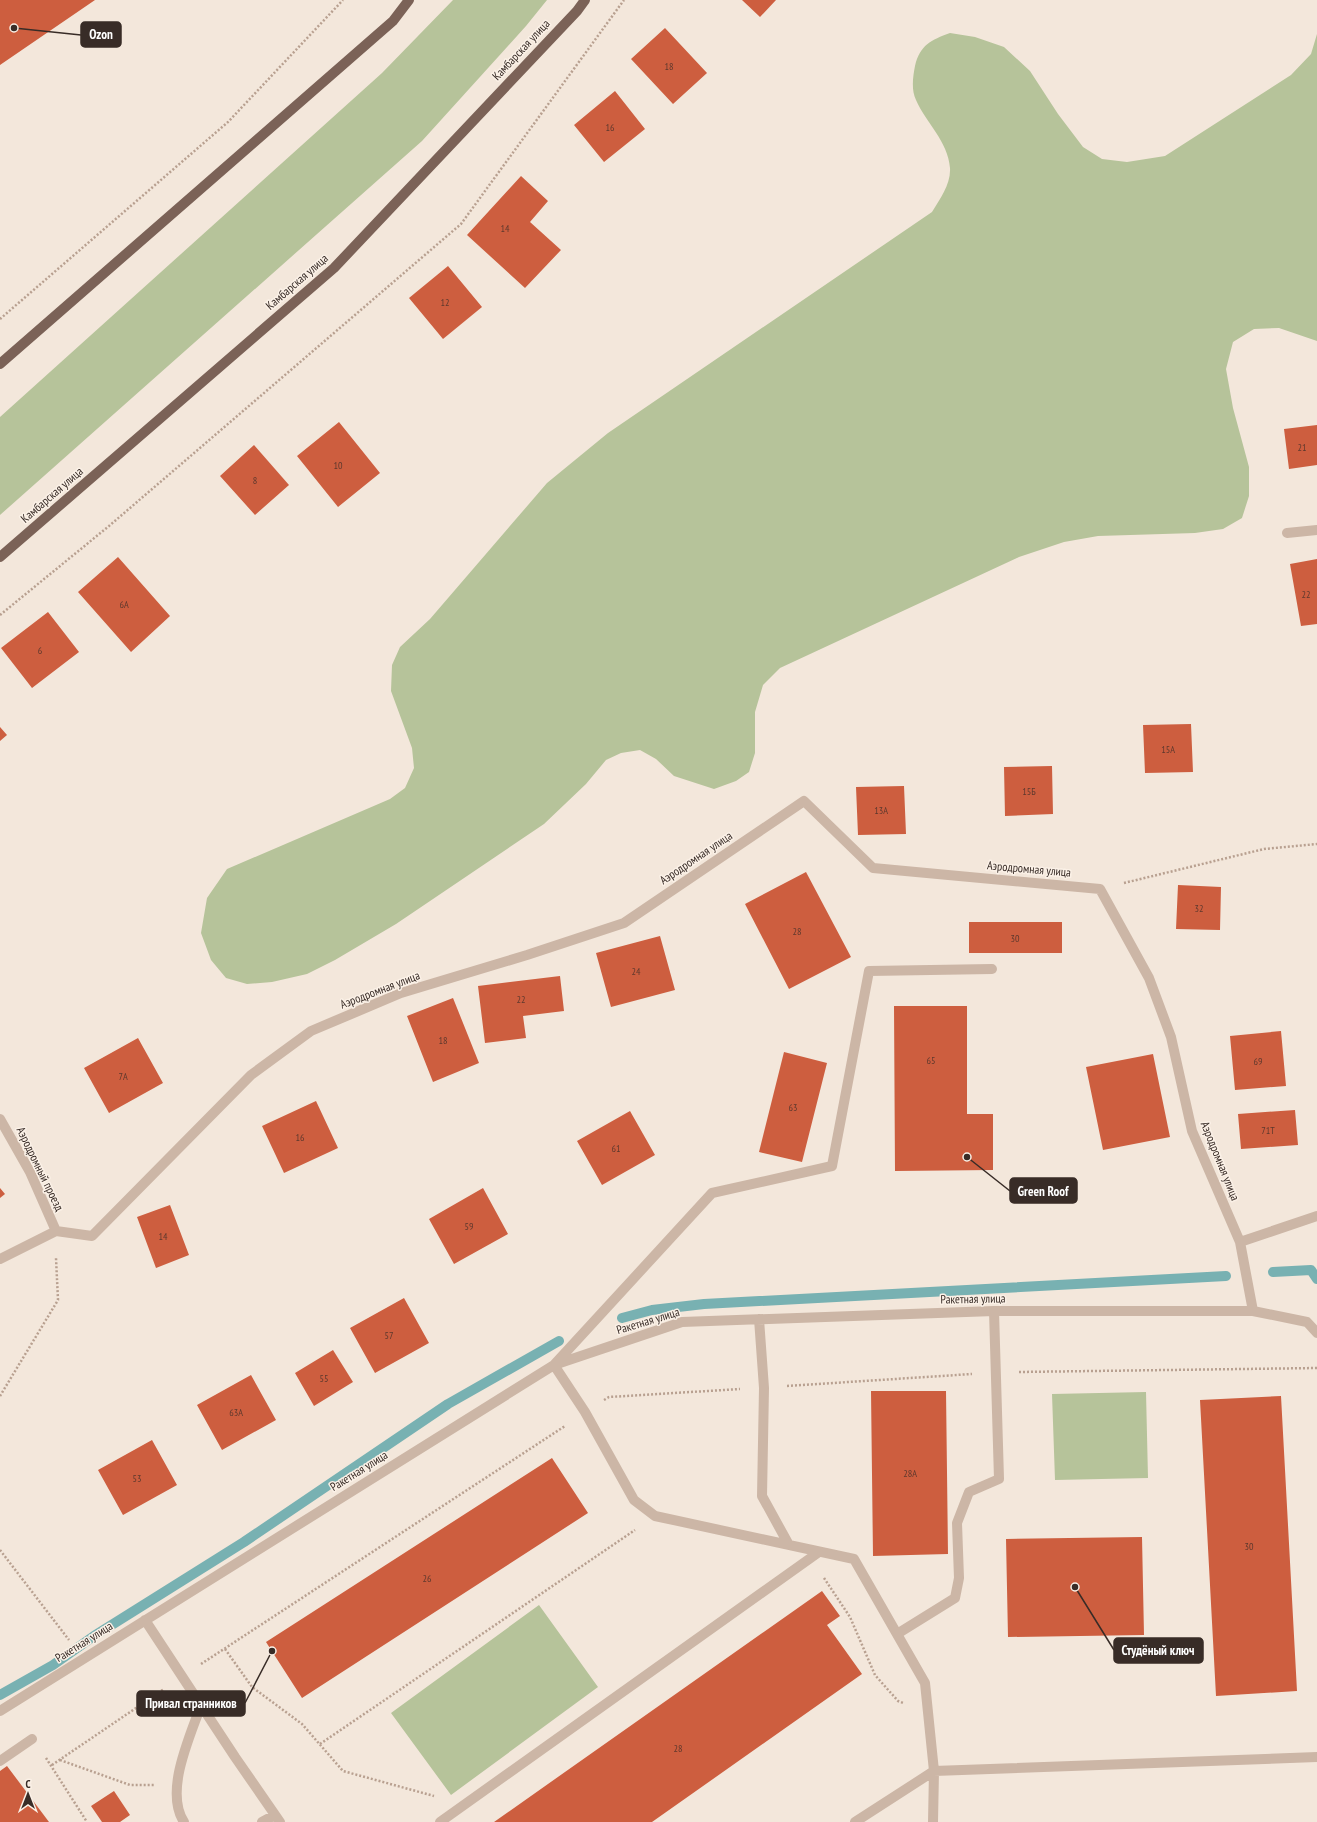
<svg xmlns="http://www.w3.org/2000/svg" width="1317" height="1822" viewBox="0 0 1317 1822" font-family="'PT Sans Narrow',sans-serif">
<rect width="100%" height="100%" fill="#f3e7db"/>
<path fill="#b6c39a" d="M453 0H547L526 26 422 141 0 515V417L382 73Z
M950 33 975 37 1004 47 1030 71 1058 114 1083 147 1102 159 1127 162 1165 156 1291 75 1311 54 1317 34V341L1279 328 1254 329 1233 342 1226 369 1233 408 1249 467V496L1242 518 1223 529 1195 533 1098 536 1064 542 1019 557 780 668 763 685 755 712V753L749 772 736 781 714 789 674 776 656 759 640 750 621 753 606 760 586 784 544 824 396 924 335 960 307 974 272 982 247 984 226 978 211 960 201 933 207 898 227 869 390 799 405 788 414 768 412 748 391 691 392 665 400 647 430 619 547 483 608 433 932 212C940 199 951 184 950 168 948 141 926 123 916 100 911 90 913 76 915 66 920 45 931 40 950 33Z
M1146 1392 1148 1478 1055 1480 1052 1394Z
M539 1605 598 1687 451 1795 391 1713Z"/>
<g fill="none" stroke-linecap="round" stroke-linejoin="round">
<path stroke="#78b1b2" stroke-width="10" d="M1273 1272 1311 1270 1317 1279
M622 1318 652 1310 704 1304 1226 1276
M0 1695 53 1665 94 1636 244 1542 448 1404 559 1341"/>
</g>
<path fill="#cd5e3f" d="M0 0H95L0 65Z
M742 0H776L760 17Z
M665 28 707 73 673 104 631 59Z
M615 91 645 129 604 162 574 125Z
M521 176 548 201 530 222 561 250 525 288 467 235Z
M448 266 482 307 443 339 409 298Z
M339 422 380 473 338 507 297 456Z
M1317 425V465L1289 469 1284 429Z
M254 445 289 485 255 515 220 476Z
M118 557 170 616 131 652 78 592Z
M1317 559V624L1301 626 1290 564Z
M48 612 79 652 32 688 1 648Z
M1191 724 1193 772 1145 773 1143 725Z
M0 727 7 735 0 741Z
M1052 766 1053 814 1005 816 1004 767Z
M904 786 906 834 858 835 856 787Z
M806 872 851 957 789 989 745 904Z
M1178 885 1221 887 1220 930 1176 929Z
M969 922H1062V953H969Z
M660 936 675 990 611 1007 596 953Z
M560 976 564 1011 523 1016 526 1038 485 1043 478 986Z
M453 998 479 1063 433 1082 407 1016Z
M894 1006H967V1114H993V1170L895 1171Z
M1281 1031 1286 1086 1235 1090 1230 1036Z
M138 1038 163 1083 109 1113 84 1068Z
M784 1052 827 1063 802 1162 759 1152Z
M1153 1054 1170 1137 1103 1150 1086 1067Z
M316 1101 338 1148 284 1173 262 1126Z
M1295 1110 1298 1145 1241 1149 1238 1114Z
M630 1111 655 1155 602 1185 577 1141Z
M0 1188 5 1194 0 1198Z
M483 1188 508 1234 454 1264 429 1219Z
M170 1205 189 1255 156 1268 137 1217Z
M404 1298 429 1343 375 1373 350 1328Z
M333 1350 353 1382 314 1406 295 1373Z
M251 1375 276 1420 222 1450 197 1405Z
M871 1391H946L948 1554 873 1556Z
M1281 1396 1297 1691 1216 1696 1200 1400Z
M152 1440 177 1485 123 1515 98 1470Z
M552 1458 588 1513 302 1698 266 1642Z
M1142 1537 1144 1635 1008 1637 1006 1539Z
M822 1591 840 1616 827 1625 862 1674 652 1822H494Z
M7 1766 49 1822H0V1771Z
M114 1791 130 1815 120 1822H102L91 1806Z"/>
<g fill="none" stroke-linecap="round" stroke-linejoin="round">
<path stroke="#b8a090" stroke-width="2.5" stroke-dasharray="2 2" stroke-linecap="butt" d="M0 319 228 122 343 0
M0 615 109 526 461 224 624 0
M1124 883 1264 849 1317 844
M1019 1372 1317 1368
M787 1386 972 1374
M0 1396 58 1300 56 1258
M604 1400 609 1397 740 1389
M0 1550 69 1640
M824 1578 850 1617 875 1675 898 1701 903 1703
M225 1649 252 1687 302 1724 343 1771 434 1796
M201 1664 565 1426
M320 1744 635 1530
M46 1758 87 1822
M60 1760 130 1785H155
M52 1765 164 1689"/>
<path stroke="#ccb6a6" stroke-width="10" d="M1287 533 1317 530
M0 1119 30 1172 56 1231
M0 1259 56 1231 92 1236 251 1075 311 1031 401 993 527 955 624 923 804 801 873 868 1100 889 1149 978 1171 1037 1192 1131 1240 1242
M1253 1311 1240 1242 1317 1216
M759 1319 764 1388 762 1496 789 1545
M145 1620 235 1757 280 1822
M897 1634 955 1598 959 1578 957 1523 969 1492 999 1479 994 1311
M0 1711 554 1365 682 1322 994 1311H1253L1307 1322 1317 1333
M0 1761 32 1739
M184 1822C164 1791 190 1737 201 1705
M262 1822 275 1815
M440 1822 819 1552
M855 1822 934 1771 1317 1757
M933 1822 934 1771 925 1683 854 1559 655 1516 634 1500 585 1412 554 1365 712 1193 832 1166 869 971 992 969"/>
<path stroke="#7b6257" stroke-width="10" d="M0 364 393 21 409 0
M0 557 334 268 577 11 585 0"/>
</g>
<g text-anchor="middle" stroke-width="3" stroke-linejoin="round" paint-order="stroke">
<g font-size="10" fill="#5d382d">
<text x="669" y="70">18</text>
<text x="610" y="131">16</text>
<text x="505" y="232">14</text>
<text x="445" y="306">12</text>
<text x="1302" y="451">21</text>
<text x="338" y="469">10</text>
<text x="255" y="484">8</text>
<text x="1306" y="598">22</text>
<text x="124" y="608">6А</text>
<text x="40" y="654">6</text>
<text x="1168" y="753">15А</text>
<text x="1029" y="795">15Б</text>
<text x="881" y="814">13А</text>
<text x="1199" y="912">32</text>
<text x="797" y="935">28</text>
<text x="1015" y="942">30</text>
<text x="636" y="975">24</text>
<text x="521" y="1003">22</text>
<text x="443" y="1044">18</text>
<text x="931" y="1064">65</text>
<text x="1258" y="1065">69</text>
<text x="123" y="1080">7А</text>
<text x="793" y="1111">63</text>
<text x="1268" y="1134">71Т</text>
<text x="300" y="1141">16</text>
<text x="616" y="1152">61</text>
<text x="469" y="1230">59</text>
<text x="163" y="1240">14</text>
<text x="389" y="1339">57</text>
<text x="324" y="1382">55</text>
<text x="236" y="1416">63А</text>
<text x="910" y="1477">28А</text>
<text x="137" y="1482">53</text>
<text x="1249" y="1550">30</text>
<text x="427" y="1582">26</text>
<text x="678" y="1752">28</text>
</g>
<g font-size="12" fill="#382c27" stroke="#fbf1e7">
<text transform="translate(521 50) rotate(-47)" y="4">Камбарская улица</text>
<text transform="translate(297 282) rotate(-41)" y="4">Камбарская улица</text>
<text transform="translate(52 495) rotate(-41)" y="4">Камбарская улица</text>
<text transform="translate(696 858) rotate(-34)" y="4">Аэродромная улица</text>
<text transform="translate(1029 869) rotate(5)" y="4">Аэродромная улица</text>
<text transform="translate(380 990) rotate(-21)" y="4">Аэродромная улица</text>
<text transform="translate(1220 1161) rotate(68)" y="4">Аэродромная улица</text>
<text transform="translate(40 1169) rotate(64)" y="4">Аэродромный проезд</text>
<text transform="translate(973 1299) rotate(-1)" y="4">Ракетная улица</text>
<text transform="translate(648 1321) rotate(-17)" y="4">Ракетная улица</text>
<text transform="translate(359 1471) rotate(-32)" y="4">Ракетная улица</text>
<text transform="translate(84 1642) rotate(-32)" y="4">Ракетная улица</text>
</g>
</g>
<path fill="none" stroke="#382c27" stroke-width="1.5" d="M14 28L81 35M967 1157L1010 1191M1075 1587L1114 1650M272 1651L245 1703"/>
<g fill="#382c27" stroke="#fbf1e7" stroke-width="1.5">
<circle cx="14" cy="28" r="4"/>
<circle cx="967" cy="1157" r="4"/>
<circle cx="1075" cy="1587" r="4"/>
<circle cx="272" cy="1651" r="4"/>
</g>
<g fill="#382c27" stroke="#382c27" stroke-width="1.5">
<rect x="81" y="22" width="40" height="25" rx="4"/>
<rect x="1010" y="1178" width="67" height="25" rx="4"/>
<rect x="1114" y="1638" width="89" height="25" rx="4"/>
<rect x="137" y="1691" width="108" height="25" rx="4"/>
</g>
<g font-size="13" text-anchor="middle" font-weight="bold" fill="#fff">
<text x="101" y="39">Ozon</text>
<text x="1043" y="1196">Green Roof</text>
<text x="1158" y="1655">Студёный ключ</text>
<text x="191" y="1708">Привал странников</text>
</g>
<g transform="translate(28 1794)" stroke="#fbf1e7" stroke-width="3" paint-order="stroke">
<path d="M0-3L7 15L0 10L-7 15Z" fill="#382c27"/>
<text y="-6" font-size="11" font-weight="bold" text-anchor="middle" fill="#382c27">С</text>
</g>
</svg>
